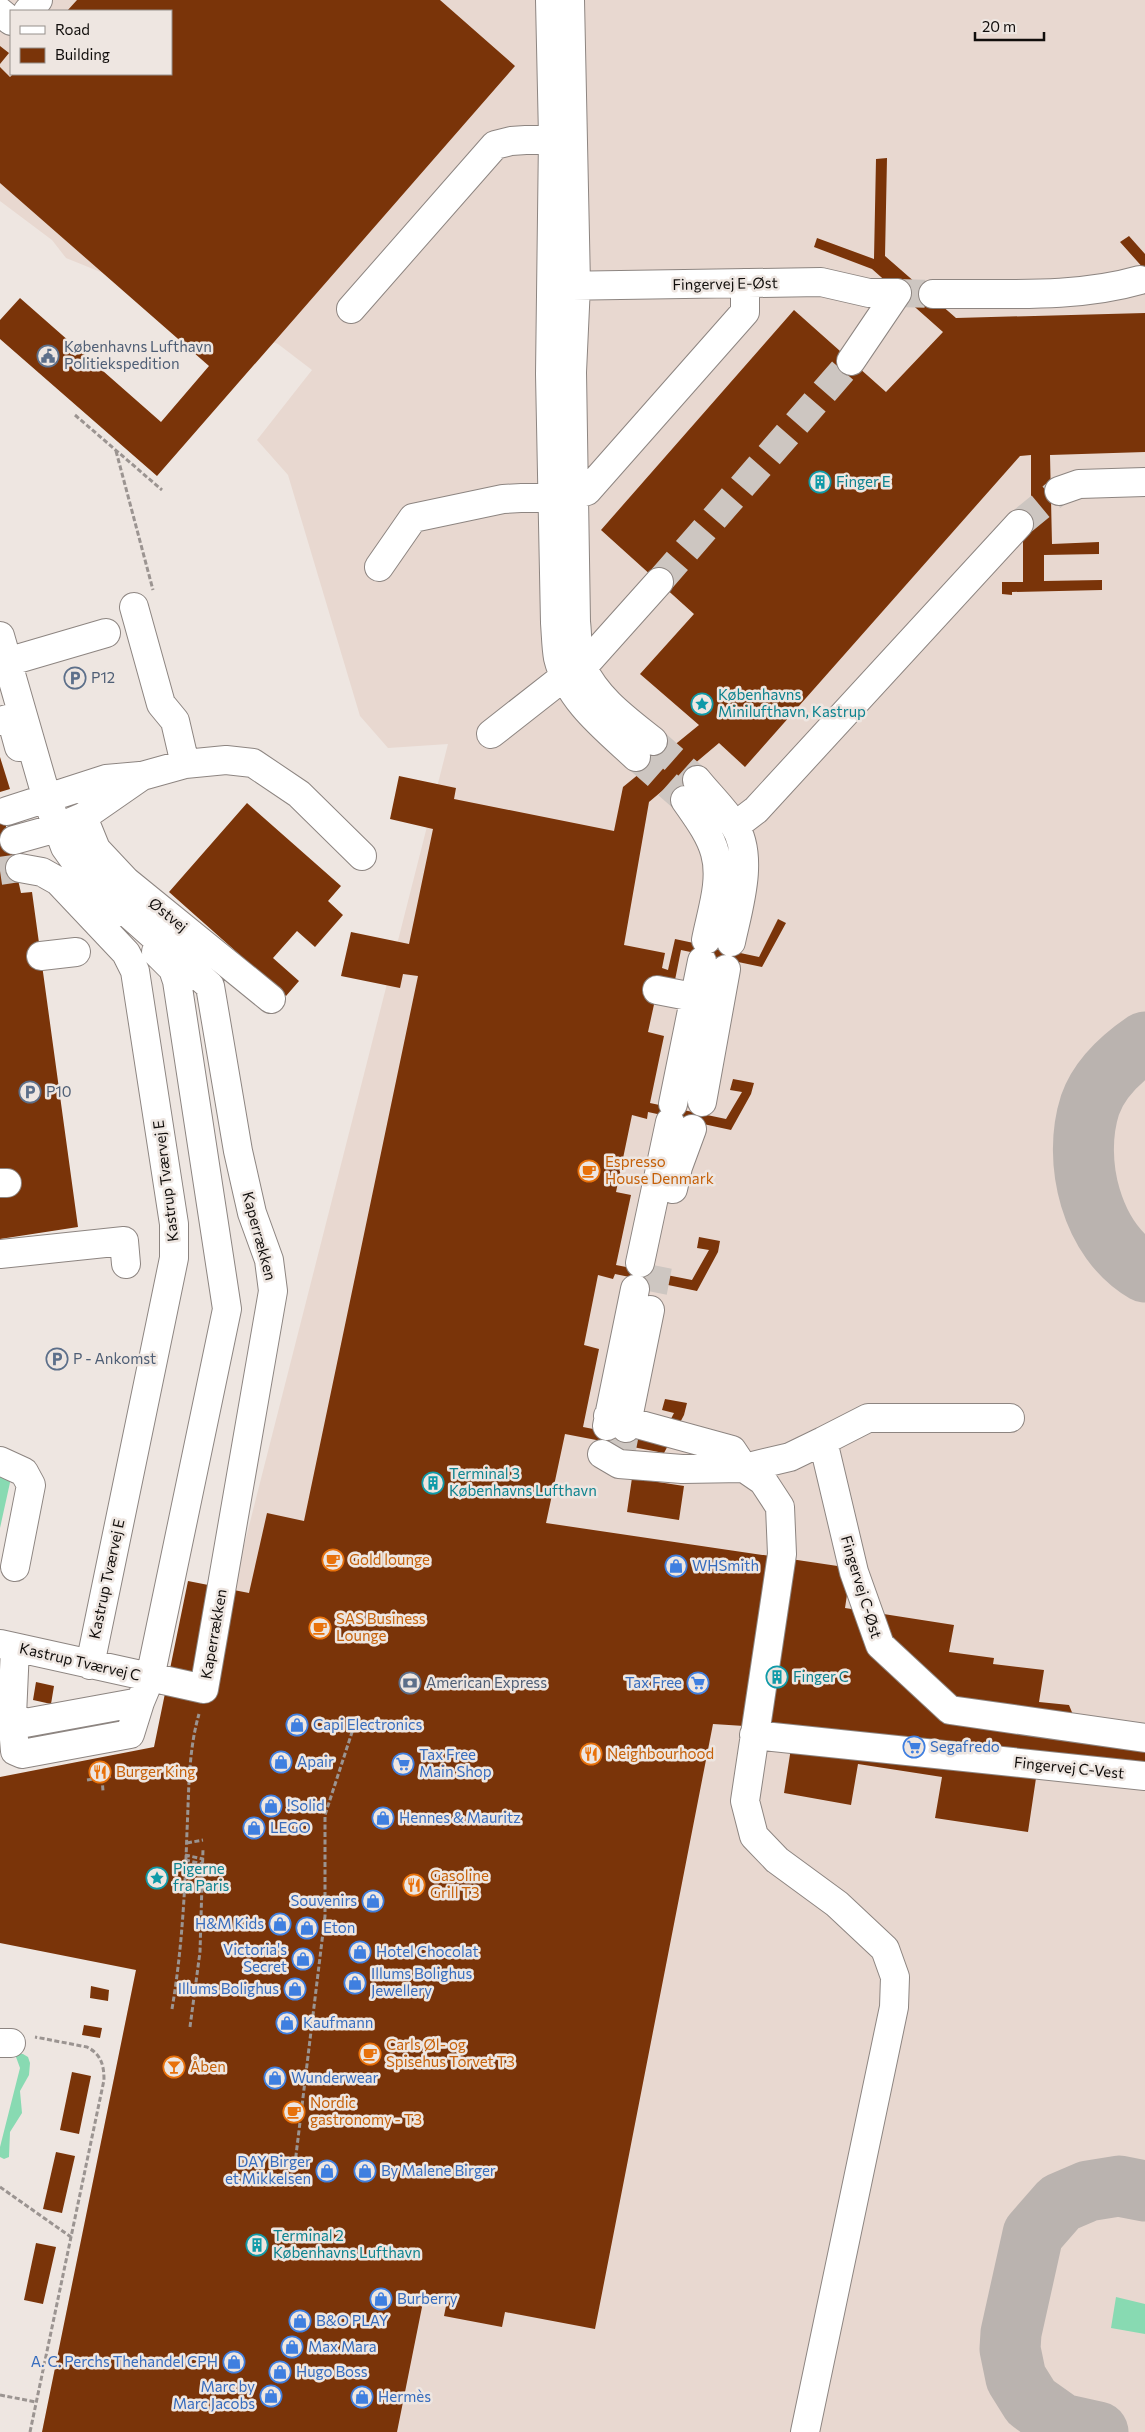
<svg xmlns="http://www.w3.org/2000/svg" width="1145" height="2432" viewBox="0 0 1145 2432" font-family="Commissioner,sans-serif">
<rect width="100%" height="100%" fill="#eee6e1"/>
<path fill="#e8d8d0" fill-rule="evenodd" d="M0 0H1145V2432H42L136 1970 448 744 388 748 360 716 288 475 257 440 312 370 278 344 66 258 52 240 0 201ZM11 11H171V74H11Z"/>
<path fill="#88dab2" d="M0 1476 11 1478 0 1528Z
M10 2053 23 2054 28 2057 30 2063 29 2075 20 2091 22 2113 10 2132 9 2157 4 2159 0 2157V2147L20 2068 16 2057Z
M1116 2297 1145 2304V2334L1111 2328Z"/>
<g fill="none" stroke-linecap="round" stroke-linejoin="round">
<path stroke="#bab3af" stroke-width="61" d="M1145 1042C1123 1057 1099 1079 1090 1105 1072 1161 1091 1241 1145 1272
M1098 2432 1062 2424 1031 2402 1016 2378 1010 2349 1011 2333 1033 2234 1060 2203 1088 2191 1119 2186 1145 2191"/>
</g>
<path fill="#7a3409" d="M77 0H440L515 66 157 476 0 339V320L20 298 161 422 209 366 0 183V67L10 77 13 74H171V11H67Z
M0 46 9 53 0 64Z
M887 158 885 256 956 318 1145 313V452L1050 455 1052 544 1099 542V554L1044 555V581L1102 580V590L1012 592V595L1002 594V582H1023V508H1031V455L1020 456 745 767 719 743 649 802 624 945 665 953 662 968 668 970 675 939 759 957 778 919 786 923 762 967 681 950 675 980 660 977 648 1032 664 1036 650 1103 726 1119 742 1092 730 1090 733 1079 754 1083 751 1094 731 1130 648 1112 647 1119 632 1115 616 1192 631 1195 616 1265 692 1280 709 1250 697 1248 699 1237 720 1241 718 1252 697 1291 615 1274 613 1279 598 1275 584 1345 599 1349 583 1427 659 1442 674 1413 662 1410 665 1399 687 1403 684 1415 664 1453 565 1434 546 1523 851 1568 845 1608 954 1625 949 1652 994 1658 993 1664 1044 1670 1039 1702 1069 1705 1078 1727 1145 1728V1775L1039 1758 1028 1832 935 1818 942 1777 858 1764 851 1805 784 1793 794 1729 713 1724 595 2329 505 2312 502 2327 444 2316 447 2301 424 2297 397 2432H42L136 1970 0 1943V1777L154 1747 188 1581 249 1593 267 1513 304 1521 418 976 403 974 400 988 341 976 351 932 409 944 433 829 390 819 399 776 456 788 454 799 614 831 623 787 699 725 640 674 694 614 601 530 794 310 886 392 943 332 872 269 814 247 817 238 874 259 876 159Z
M1129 236 1145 254V270L1120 242Z
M0 757 10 789 0 792Z
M0 800 21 893 32 892 78 1227 0 1239Z
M247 803 341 886 328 901 343 915 315 947 297 931 273 958 299 981 286 996 169 892Z
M632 1478 684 1486 679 1520 627 1512Z
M36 1682 54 1686 51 1704 33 1700Z
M91 1986 109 1990 108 2001 90 1998Z
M84 2025 102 2028 100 2038 82 2035Z
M72 2072 91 2076 79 2134 60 2130Z
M56 2152 75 2156 62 2213 43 2209Z
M36 2243 56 2247 43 2304 24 2300Z"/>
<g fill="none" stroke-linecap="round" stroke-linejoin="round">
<path stroke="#cdc6c1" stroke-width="28" stroke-dasharray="28 14" stroke-linecap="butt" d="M897 293 933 294
M1019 524 1059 491
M659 582 851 361
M653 741 697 780
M636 757 685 800
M0 871 20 868
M653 1292 658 1266
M619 1464 626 1428"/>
<g stroke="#8d8581" stroke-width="30">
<path id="minor" d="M550 0 553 137 550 374 555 623C556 635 556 647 558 658 568 700 606 729 636 757
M570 0 576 285 572 372 576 622C578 637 576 655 583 668 597 699 627 720 653 741
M28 11 38 0
M0 12 11 21
M557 286 821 282 869 293H897
M933 294C1001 293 1074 299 1140 280
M351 309 495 145 511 141 570 137
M851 361 897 293
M1059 491 1079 484 1145 482
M379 567 413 518 503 499 574 495 587 491 745 312V283
M134 607 161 704 175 721 185 764
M0 636 47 799 65 847 85 875 210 986 238 1151 252 1213 269 1260 273 1291 204 1689 0 1644
M7 662 106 633
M0 721 11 718 19 747
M491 734 565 676 582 668 659 582
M697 780C709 795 724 809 734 825 755 856 738 909 731 942
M685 800C696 816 710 834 715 853 723 881 711 913 706 940
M7 811 106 779 140 776
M83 817 96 849 126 881 271 999
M735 826 756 810 1019 524
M14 840 57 828 83 817 142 776 185 764 226 760 253 763 299 794 362 856
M20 868 42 872 58 881 126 953 135 971 174 1224V1258L90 1665
M58 881 111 916
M41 956 76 952
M657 990 714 1001
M702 1102 726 969
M673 1104 702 961
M0 1183H7
M673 1189 678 1167 692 1129
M0 1254 124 1241 126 1264
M640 1263 670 1122
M607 1426 635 1289
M626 1428 650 1310
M823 1441 868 1418H1010
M602 1454 619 1464 682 1469 744 1468 732 1450 608 1416
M0 1461 24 1472 31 1485 15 1567
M744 1468 763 1481 780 1507 782 1554 745 1801 754 1836 777 1860 837 1904 885 1949 895 1977 894 2007 805 2432
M744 1468 790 1457 823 1441 854 1572 880 1645 950 1710 1145 1738
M15 1648 12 1716 25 1723 140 1702 150 1678 227 1309 177 981 173 969 156 952
M12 1716 15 1751 22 1754 130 1734 140 1702
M754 1735 1145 1776
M0 2043H11"/>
</g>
<path stroke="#9b9491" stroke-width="3" stroke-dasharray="5 2.5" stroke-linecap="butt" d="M75 415 162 490
M116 451 153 590
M102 1778 103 1791
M87 1780 111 1776
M187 1843 203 1840
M185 1855 203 1859
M185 1860 203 1864
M172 2009C182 1950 185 1891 187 1831 189 1792 188 1752 199 1714
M190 2027 200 1952 203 1849
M293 2180 325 1916V1815L356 1720
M0 2187 71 2237
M0 2395 36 2402
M30 2432 104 2080C104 2065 101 2054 87 2047L35 2037"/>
<use href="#minor" stroke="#fff" stroke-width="28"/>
</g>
<defs>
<g id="civic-ring" transform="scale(1.125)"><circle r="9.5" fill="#eee6e1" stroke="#5c6f8a" stroke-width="1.5"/><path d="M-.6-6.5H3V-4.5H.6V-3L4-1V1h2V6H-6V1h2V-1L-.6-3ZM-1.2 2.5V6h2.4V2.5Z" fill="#5c6f8a"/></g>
<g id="building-ring" transform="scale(1.125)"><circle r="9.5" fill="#eee6e1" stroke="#0f9aa8" stroke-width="1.5"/><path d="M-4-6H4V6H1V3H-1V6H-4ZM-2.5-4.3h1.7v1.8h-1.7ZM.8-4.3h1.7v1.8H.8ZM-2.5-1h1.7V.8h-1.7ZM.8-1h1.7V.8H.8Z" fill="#0f9aa8"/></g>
<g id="parking-ring" transform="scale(1.125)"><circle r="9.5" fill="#eee6e1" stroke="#5c6f8a" stroke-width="1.5"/><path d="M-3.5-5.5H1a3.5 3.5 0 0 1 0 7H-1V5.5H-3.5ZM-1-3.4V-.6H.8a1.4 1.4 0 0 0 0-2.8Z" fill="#5c6f8a"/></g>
<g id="sight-ring" transform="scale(1.125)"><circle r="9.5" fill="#eee6e1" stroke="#0f9aa8" stroke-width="1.5"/><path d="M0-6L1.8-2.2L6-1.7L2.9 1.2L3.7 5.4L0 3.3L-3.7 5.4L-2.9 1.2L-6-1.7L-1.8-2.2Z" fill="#0f9aa8"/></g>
<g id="cafe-ring" transform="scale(1.125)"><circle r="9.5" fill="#eee6e1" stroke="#e8710a" stroke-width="1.5"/><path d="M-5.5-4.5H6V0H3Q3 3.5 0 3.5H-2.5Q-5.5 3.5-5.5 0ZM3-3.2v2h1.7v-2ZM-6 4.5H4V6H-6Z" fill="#e8710a"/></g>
<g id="shop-ring" transform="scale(1.125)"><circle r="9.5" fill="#eee6e1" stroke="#3f7fe0" stroke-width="1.5"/><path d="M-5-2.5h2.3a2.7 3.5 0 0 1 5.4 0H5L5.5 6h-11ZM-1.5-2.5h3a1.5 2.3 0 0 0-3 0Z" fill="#3f7fe0"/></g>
<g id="bank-ring" transform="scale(1.125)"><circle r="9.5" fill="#eee6e1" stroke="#5c6f8a" stroke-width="1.5"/><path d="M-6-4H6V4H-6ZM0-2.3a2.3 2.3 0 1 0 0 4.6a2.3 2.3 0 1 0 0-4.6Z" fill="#5c6f8a"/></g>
<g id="supermarket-ring" transform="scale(1.125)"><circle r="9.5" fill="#eee6e1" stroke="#3f7fe0" stroke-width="1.5"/><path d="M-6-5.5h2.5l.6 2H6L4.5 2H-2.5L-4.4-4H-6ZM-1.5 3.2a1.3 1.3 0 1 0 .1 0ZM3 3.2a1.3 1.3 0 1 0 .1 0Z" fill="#3f7fe0"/></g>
<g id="restaurant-ring" transform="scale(1.125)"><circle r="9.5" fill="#eee6e1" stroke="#e8710a" stroke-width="1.5"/><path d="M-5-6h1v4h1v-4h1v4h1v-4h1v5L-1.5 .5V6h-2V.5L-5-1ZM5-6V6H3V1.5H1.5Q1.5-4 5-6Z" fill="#e8710a"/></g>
<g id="bar-ring" transform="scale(1.125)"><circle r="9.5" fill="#eee6e1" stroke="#e8710a" stroke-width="1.5"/><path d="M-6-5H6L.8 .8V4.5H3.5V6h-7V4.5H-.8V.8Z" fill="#e8710a"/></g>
</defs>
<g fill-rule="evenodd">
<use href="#civic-ring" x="48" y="356"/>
<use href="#building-ring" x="820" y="482"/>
<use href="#parking-ring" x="75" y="678"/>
<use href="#sight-ring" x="702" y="704"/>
<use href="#parking-ring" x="30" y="1092"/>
<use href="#cafe-ring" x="589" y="1171"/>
<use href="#parking-ring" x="57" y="1359"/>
<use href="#building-ring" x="433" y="1483"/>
<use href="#cafe-ring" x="333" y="1560"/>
<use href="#shop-ring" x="676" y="1566"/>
<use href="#cafe-ring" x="320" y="1628"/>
<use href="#building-ring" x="777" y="1677"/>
<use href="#bank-ring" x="410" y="1683"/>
<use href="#supermarket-ring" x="698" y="1683"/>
<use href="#shop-ring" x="297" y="1725"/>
<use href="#supermarket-ring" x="914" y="1747"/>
<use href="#restaurant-ring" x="591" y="1754"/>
<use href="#shop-ring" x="281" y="1762"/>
<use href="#supermarket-ring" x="403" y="1764"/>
<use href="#restaurant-ring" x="100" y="1772"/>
<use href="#shop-ring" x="271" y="1806"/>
<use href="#shop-ring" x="383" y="1818"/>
<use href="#shop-ring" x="254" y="1828"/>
<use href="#sight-ring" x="157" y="1878"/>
<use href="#restaurant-ring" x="414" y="1885"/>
<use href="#shop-ring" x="373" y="1901"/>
<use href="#shop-ring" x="280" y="1924"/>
<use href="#shop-ring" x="307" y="1928"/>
<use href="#shop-ring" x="360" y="1952"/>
<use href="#shop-ring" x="303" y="1959"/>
<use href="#shop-ring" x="355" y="1983"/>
<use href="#shop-ring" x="295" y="1989"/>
<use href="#shop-ring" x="287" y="2023"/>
<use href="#cafe-ring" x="370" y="2054"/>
<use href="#bar-ring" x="174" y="2067"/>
<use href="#shop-ring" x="275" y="2078"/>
<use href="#cafe-ring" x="294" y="2112"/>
<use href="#shop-ring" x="327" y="2171"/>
<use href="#shop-ring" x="365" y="2171"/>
<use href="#building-ring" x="257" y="2245"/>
<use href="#shop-ring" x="381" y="2299"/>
<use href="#shop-ring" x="300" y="2321"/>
<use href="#shop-ring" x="292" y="2347"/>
<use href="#shop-ring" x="234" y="2362"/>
<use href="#shop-ring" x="280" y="2372"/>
<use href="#shop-ring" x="271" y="2396"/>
<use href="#shop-ring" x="362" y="2397"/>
</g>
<g text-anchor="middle" stroke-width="5" stroke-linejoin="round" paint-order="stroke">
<g font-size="15" fill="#110e0c" stroke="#eee6e1">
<text transform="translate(725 284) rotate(-1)" y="5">Fingervej E-Øst</text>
<text transform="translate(168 915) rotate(39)" y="5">Østvej</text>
<text transform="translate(166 1181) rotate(-97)" y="5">Kastrup Tværvej E</text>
<text transform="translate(259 1236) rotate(75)" y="5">Kaperrækken</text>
<text transform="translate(107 1579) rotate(-78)" y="5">Kastrup Tværvej E</text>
<text transform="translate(861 1587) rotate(73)" y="5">Fingervej C-Øst</text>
<text transform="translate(214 1634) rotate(-80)" y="5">Kaperrækken</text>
<text transform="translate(80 1662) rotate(13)" y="5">Kastrup Tværvej C</text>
<text transform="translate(1069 1768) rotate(6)" y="5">Fingervej C-Vest</text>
</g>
<g font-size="15" fill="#4e5e75" stroke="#eee6e1" text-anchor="start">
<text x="64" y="352">Københavns Lufthavn<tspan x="64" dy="17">Politiekspedition</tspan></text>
<text x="91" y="683">P12</text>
<text x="46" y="1097">P10</text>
<text x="73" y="1364">P - Ankomst</text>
<text x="426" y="1688">American Express</text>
</g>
<g font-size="15" fill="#0d838f" stroke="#eee6e1" text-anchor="start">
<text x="836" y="487">Finger E</text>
<text x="718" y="700">Københavns<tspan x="718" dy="17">Minilufthavn, Kastrup</tspan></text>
<text x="449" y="1479">Terminal 3<tspan x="449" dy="17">Københavns Lufthavn</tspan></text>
<text x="793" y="1682">Finger C</text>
<text x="173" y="1874">Pigerne<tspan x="173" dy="17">fra Paris</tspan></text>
<text x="273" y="2241">Terminal 2<tspan x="273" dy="17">Københavns Lufthavn</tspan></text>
</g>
<g font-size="15" fill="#c56008" stroke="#eee6e1" text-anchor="start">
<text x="605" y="1167">Espresso<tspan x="605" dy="17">House Denmark</tspan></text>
<text x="349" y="1565">Gold lounge</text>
<text x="336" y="1624">SAS Business<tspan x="336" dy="17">Lounge</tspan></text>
<text x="607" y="1759">Neighbourhood</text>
<text x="116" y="1777">Burger King</text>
<text x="430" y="1881">Gasoline<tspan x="430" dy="17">Grill T3</tspan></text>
<text x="386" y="2050">Carls Øl- og<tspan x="386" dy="17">Spisehus Torvet T3</tspan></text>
<text x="190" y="2072">Åben</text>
<text x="310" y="2108">Nordic<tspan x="310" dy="17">gastronomy - T3</tspan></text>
</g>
<g font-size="15" fill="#366cbe" stroke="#eee6e1" text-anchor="start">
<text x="692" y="1571">WHSmith</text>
<text x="682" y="1688" text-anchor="end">Tax Free</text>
<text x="313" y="1730">Capi Electronics</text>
<text x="930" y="1752">Segafredo</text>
<text x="419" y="1760">Tax Free<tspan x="419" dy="17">Main Shop</tspan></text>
<text x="297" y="1767">Apair</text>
<text x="287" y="1811">!Solid</text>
<text x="399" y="1823">Hennes &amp; Mauritz</text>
<text x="270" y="1833">LEGO</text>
<text x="357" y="1906" text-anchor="end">Souvenirs</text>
<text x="264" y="1929" text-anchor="end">H&amp;M Kids</text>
<text x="323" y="1933">Eton</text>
<text x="287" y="1955" text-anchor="end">Victoria's<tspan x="287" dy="17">Secret</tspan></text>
<text x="376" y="1957">Hotel Chocolat</text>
<text x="371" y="1979">Illums Bolighus<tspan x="371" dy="17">Jewellery</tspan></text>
<text x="279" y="1994" text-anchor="end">Illums Bolighus</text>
<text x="303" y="2028">Kaufmann</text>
<text x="291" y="2083">Wunderwear</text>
<text x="311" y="2167" text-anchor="end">DAY Birger<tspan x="311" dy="17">et Mikkelsen</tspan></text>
<text x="381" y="2176">By Malene Birger</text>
<text x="397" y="2304">Burberry</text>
<text x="316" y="2326">B&amp;O PLAY</text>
<text x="308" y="2352">Max Mara</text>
<text x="218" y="2367" text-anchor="end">A. C. Perchs Thehandel CPH</text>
<text x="296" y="2377">Hugo Boss</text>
<text x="255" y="2392" text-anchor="end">Marc by<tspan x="255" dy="17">Marc Jacobs</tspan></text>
<text x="378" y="2402">Hermès</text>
</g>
</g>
<rect x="10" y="10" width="162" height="65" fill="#eee6e1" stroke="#96908c"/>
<rect x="20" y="26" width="25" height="8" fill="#ffffff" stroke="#96908c"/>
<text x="55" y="35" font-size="15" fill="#110e0c">Road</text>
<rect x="20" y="48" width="25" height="15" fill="#7a3409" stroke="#96908c"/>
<text x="55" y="60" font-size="15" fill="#110e0c">Building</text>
<path d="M975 32v8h69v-8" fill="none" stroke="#110e0c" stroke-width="2.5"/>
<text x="982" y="32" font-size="15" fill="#110e0c" stroke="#eee6e1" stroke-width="4" paint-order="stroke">20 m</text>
</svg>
